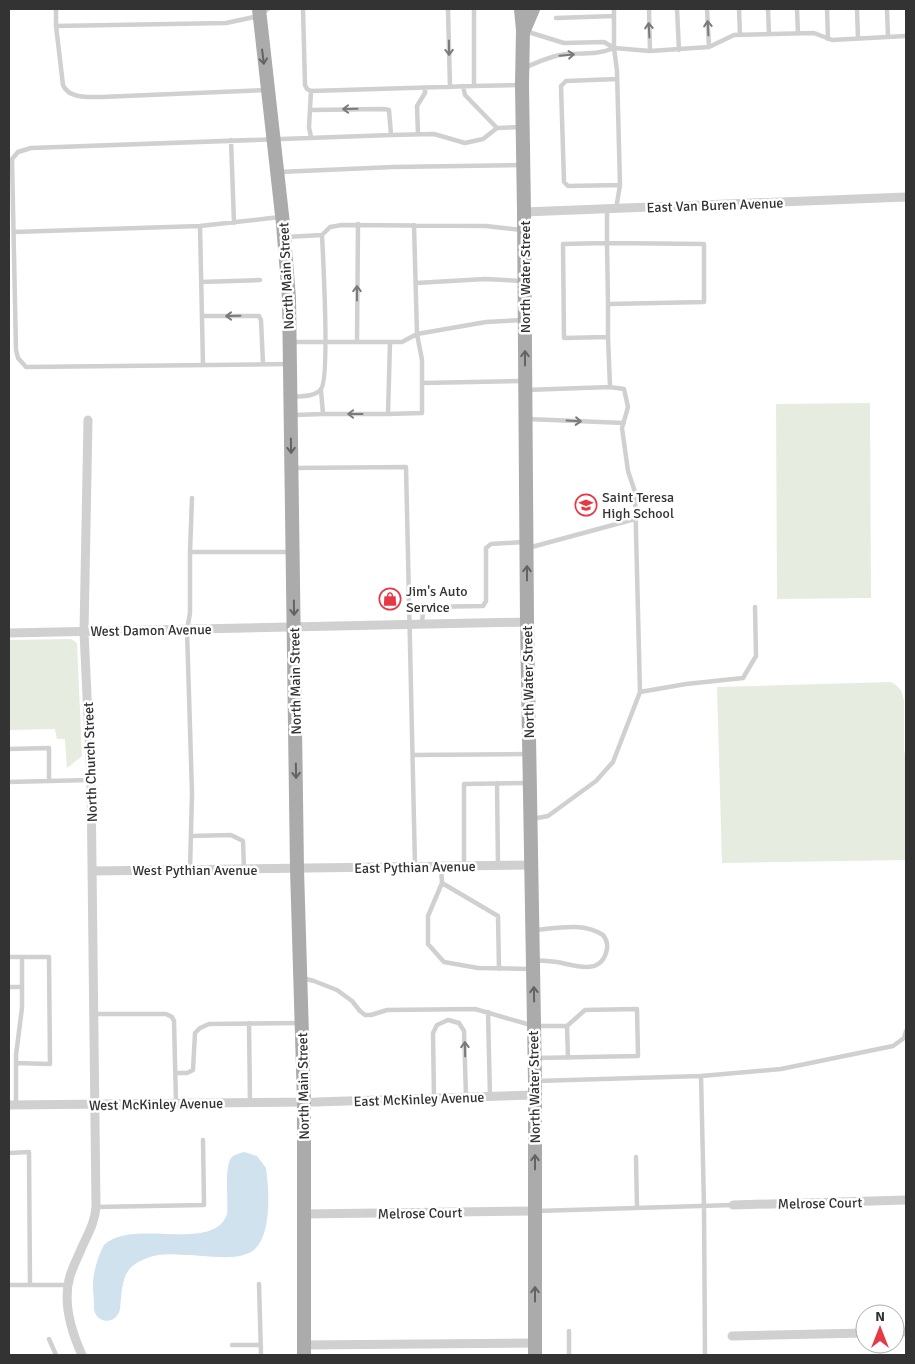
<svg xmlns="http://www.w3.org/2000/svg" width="915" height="1364" viewBox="0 0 915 1364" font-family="Signika,sans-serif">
<rect width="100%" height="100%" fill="#fff"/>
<path fill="#e6ecdf" d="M870 403 871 598 777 599 776 404Z
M71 639 77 643 82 756 67 768 65 739H57L55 729 9 730V640Z
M891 682 897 686 902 692 904 701V749L906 764V860L722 863 717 687Z"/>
<path fill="#cfe2ee" d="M244 1152 257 1156 266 1168C269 1189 273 1242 249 1253 232 1261 204 1255 185 1255 173 1254 159 1253 147 1258 125 1266 123 1278 121 1299 120 1304 121 1310 118 1314 110 1327 92 1320 94 1304 94 1298 93 1292 93 1285 93 1273 98 1256 104 1245 132 1217 214 1254 227 1214 229 1202 223 1163 233 1156 236 1154 241 1153 244 1152Z"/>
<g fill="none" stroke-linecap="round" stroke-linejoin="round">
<path stroke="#d0d0d0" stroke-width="4.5" d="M56 9V26
M303 9 305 85 307 89 311 91 474 86
M448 9 450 87
M474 9V86L520 85
M614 9V48L617 71 620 185 616 209
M649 9 650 51
M677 9 679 50
M707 9 709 47
M739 9 740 35
M768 9 769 34
M797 9 798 34
M827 9 828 39
M857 9 858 38
M887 9 888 37
M556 18 614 16
M525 31 564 43 604 42 614 48 650 51 709 47 734 35 814 33 832 40 906 36
M524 68C538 62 550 56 566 54 582 53 598 55 614 48
M617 79 566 81 561 86 564 182 568 186 620 185
M463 86 465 95 497 128
M267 90 101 97C88 97 69 99 63 85L56 26 226 23 259 16 268 9
M311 91 309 127 311 137
M311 110 384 109 389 110 391 135
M418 134 417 106 425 93V88
M231 140 234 223
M279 172 393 167 521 165
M607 209V243L704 244V302L608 304V337L564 338 563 244 607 243 608 304
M200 226 203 365
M14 232 200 226 280 217
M286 237 322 235 330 227 342 225 486 226 522 230
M201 282 260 280
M416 283 485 279 522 281
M202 316H259L261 320 263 364
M291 342H402L417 334 486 322 523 320
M357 342 358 224
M390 342 388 414 422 413V360L417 334 414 225
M289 364 26 367 18 358 16 350 12 159 18 152 31 148 391 135 434 134 465 143 483 139 497 128 520 127
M422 383 523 381
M526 390 610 387
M292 397C301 396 315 397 321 389 330 378 323 257 322 235
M323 414H388
M294 415 323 414 321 390
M527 419 624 423
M293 468 406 467 415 866
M528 548 635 519
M190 552 192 498
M422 625 423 610 428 607 483 606 486 601V548L491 544 524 542
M640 692 686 684 743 678 756 656 755 607
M9 749 49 748V781L9 782
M413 755 526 754
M49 781 90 780
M497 783 498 866
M532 819 548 816 596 781 613 762 640 692 635 492 628 471 622 428 628 407 624 389 610 387 608 337
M191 836 231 835 243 841 244 869
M464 866V784L528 783
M441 867 442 883 428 916V944L444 962 478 968 532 969
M190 870 192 793 187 630 190 613V552H290
M442 883 498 916 499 969
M9 957H22V1008L16 1055V1105
M535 960C543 961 553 961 562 963 576 966 600 974 606 953 608 947 607 940 603 935 583 922 558 928 535 930
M302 978 314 981 337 990 352 1001 360 1011 365 1015H371L387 1010 475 1009 534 1026H567L585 1010 637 1009 638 1056 537 1058
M9 987H22
M488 1012 490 1097
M94 1014H166L172 1017 174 1021 176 1103
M249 1023 250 1103
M567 1026 568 1058
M16 1063 50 1064 49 957H22
M175 1073H187L193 1070 195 1033 200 1028 209 1024 299 1023
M701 1076 781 1069 893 1046 904 1038 906 1031
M537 1081 701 1076 704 1206 705 1355
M434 1098 433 1033 437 1025 448 1020 459 1023 464 1031 466 1097
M9 1153 29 1152 30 1284
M636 1157 637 1208
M96 1207 204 1205 203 1140
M537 1211 733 1205
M259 1284 261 1355
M9 1285H67
M569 1331V1355
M49 1339 56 1355
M232 1345H261"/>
<path stroke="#d0d0d0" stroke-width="9" d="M524 212 906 197
M9 633 527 622
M93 871 532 865
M9 1105 316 1102 535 1095
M733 1205 906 1200
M304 1214 535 1211
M895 1332H906
M732 1336 865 1333
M304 1345 535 1343
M82 1355C71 1331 62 1303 70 1276 73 1266 78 1257 82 1247 88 1234 95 1222 96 1207L91 780 84 632 88 420"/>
<path stroke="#ababab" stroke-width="14" d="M259 9 283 224 289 298 297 869 304 1102V1355
M521 9 523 30 522 85 524 212 527 622 535 1081V1355
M524 30 533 9"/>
</g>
<defs><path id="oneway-shaft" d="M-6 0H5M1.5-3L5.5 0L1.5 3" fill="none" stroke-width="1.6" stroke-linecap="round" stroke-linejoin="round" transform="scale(1.25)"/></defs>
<g stroke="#7a7a7a">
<use href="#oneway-shaft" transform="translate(708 28) rotate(-93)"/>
<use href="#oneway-shaft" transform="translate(649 30) rotate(-93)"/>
<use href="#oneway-shaft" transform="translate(449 48) rotate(89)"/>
<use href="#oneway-shaft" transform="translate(567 55) rotate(-5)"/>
<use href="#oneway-shaft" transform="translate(350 109) rotate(179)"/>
<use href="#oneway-shaft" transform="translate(357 293) rotate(-90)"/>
<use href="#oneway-shaft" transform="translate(233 316) rotate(179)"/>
<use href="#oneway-shaft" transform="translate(355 414) rotate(180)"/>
<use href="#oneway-shaft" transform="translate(574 421) rotate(3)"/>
<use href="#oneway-shaft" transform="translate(465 1049) rotate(-91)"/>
</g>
<g stroke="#636363">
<use href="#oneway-shaft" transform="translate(263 57) rotate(83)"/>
<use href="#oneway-shaft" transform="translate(525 358) rotate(-90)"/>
<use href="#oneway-shaft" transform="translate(291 446) rotate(89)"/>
<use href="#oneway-shaft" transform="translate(527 573) rotate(-90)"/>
<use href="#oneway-shaft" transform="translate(294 608) rotate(89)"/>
<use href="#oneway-shaft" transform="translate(296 771) rotate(89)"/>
<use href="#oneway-shaft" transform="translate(534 994) rotate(-91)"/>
<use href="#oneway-shaft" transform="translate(535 1162) rotate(-90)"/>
<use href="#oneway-shaft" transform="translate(535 1294) rotate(-90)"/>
</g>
<defs>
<g id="school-ring" transform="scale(1.125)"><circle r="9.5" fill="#fff" stroke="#e63946" stroke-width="1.5"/><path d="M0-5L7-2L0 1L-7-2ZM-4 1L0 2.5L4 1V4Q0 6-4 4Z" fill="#e63946"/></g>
<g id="shop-ring" transform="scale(1.125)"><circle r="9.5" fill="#fff" stroke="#e63946" stroke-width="1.5"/><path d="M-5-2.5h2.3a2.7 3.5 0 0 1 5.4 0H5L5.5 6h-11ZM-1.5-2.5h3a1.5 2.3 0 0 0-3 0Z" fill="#e63946"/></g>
</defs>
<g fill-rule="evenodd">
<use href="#school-ring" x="586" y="505"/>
<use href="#shop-ring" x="390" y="599"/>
</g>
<g text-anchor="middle" stroke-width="5" stroke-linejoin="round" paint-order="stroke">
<g font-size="14" fill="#333" stroke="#fff">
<text transform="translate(715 205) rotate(-2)" y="5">East Van Buren Avenue</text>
<text transform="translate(286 276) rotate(-93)" y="5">North Main Street</text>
<text transform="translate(525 277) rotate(-90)" y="5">North Water Street</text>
<text transform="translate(151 630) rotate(-1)" y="5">West Damon Avenue</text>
<text transform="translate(295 681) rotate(-91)" y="5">North Main Street</text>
<text transform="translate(528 682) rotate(-91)" y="5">North Water Street</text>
<text transform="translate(90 762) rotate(-92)" y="5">North Church Street</text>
<text transform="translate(415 867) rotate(-1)" y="5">East Pythian Avenue</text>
<text x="195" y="875">West Pythian Avenue</text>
<text transform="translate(303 1086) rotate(-91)" y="5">North Main Street</text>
<text transform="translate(534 1087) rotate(-91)" y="5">North Water Street</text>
<text transform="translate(419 1099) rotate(-2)" y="5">East McKinley Avenue</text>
<text transform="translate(156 1104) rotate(-1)" y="5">West McKinley Avenue</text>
<text transform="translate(820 1203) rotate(-1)" y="5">Melrose Court</text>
<text transform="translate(420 1213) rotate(-1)" y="5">Melrose Court</text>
</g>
<g font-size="14" fill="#333" stroke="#fff" text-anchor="start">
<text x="602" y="502">Saint Teresa<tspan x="602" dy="16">High School</tspan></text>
<text x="406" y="596">Jim's Auto<tspan x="406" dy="16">Service</tspan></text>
</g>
</g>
<rect width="915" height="1364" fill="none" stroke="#333333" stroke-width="20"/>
<g transform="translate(880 1329)"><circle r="24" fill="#ffffff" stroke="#adadad"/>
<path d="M0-4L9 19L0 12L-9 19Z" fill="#e63946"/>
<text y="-8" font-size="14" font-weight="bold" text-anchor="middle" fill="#333333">N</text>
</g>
</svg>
